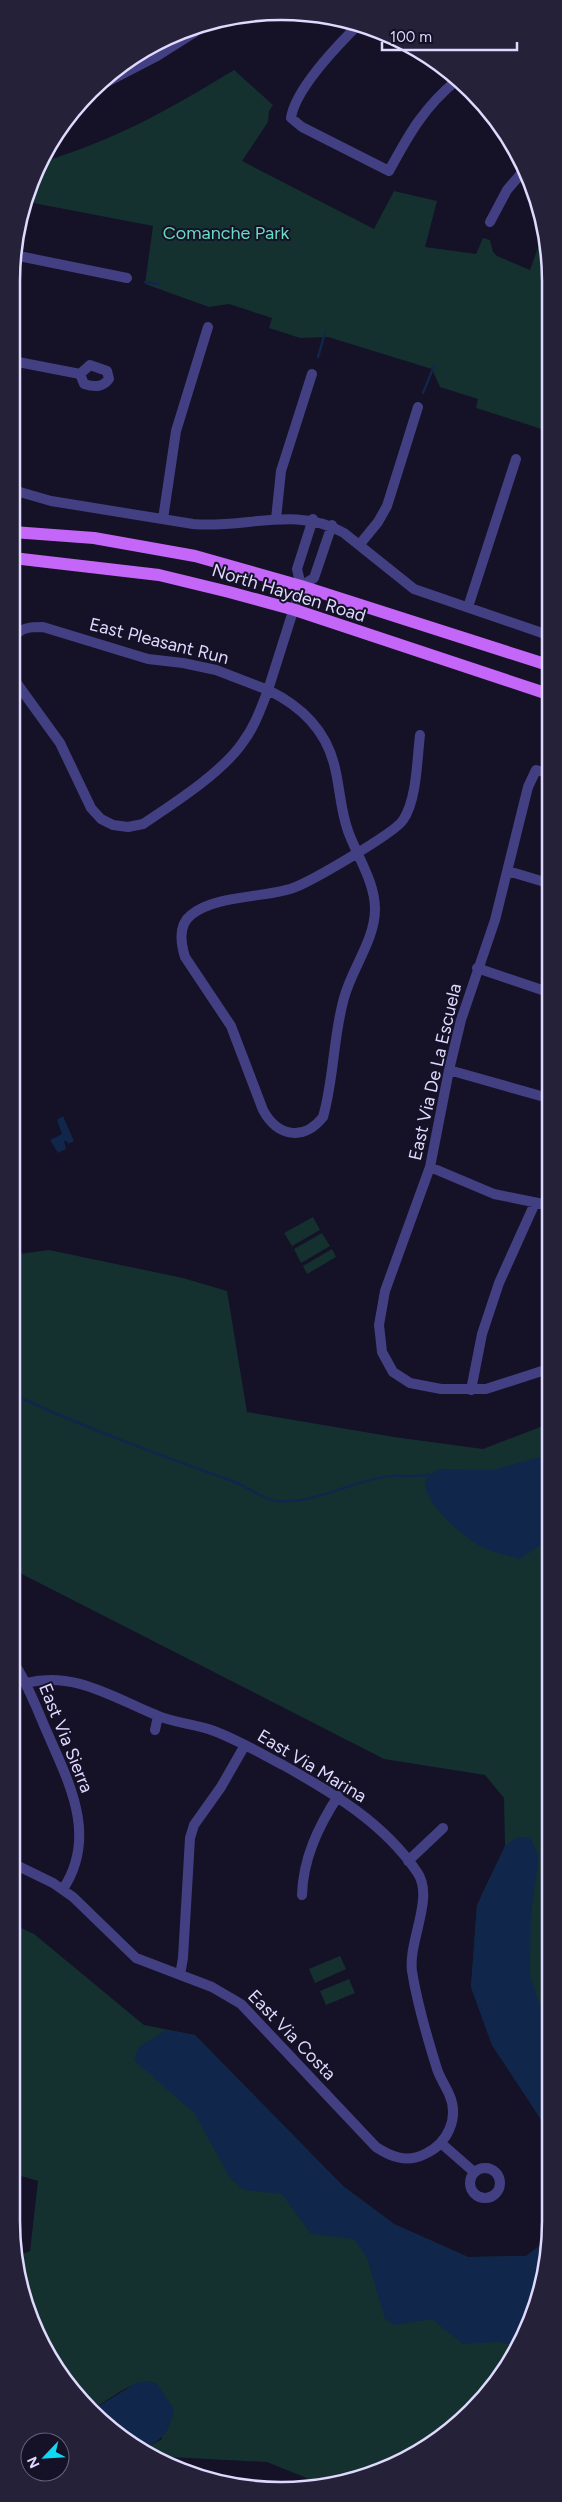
<svg xmlns="http://www.w3.org/2000/svg" width="562" height="2502" viewBox="0 0 562 2502" font-family="Figtree,sans-serif">
<rect width="100%" height="100%" fill="#151127"/>
<path fill="#143130" d="M234 70 273 105 269 111 268 122 242 161 374 229 394 191 437 201 425 247 476 254 483 238 490 240 493 252 497 256 530 270 544 231 548 246V431L476 408 478 399 440 387 432 369 328 337 300 338 269 328 272 318 229 304 209 307 145 284 153 226 28 202 42 162C113 141 172 108 234 70Z
M313 1217 320 1230 292 1246 284 1233Z
M322 1233 330 1246 301 1263 294 1249Z
M332 1249 336 1257 307 1274 303 1266Z
M49 1250 183 1278 227 1291 247 1412 394 1437 483 1449 548 1424V2130L492 2045 471 1987 477 1905 505 1846 504 1798 485 1775 384 1759 12 1569V1255Z
M12 1924 34 1934 144 2025 195 2035 343 2186 394 2224 468 2257 526 2256 546 2241 548 2234V2256L515 2356 445 2435 367 2477 319 2483 267 2462 170 2457 149 2453 144 2449 162 2439 157 2384C135 2376 111 2399 92 2410L78 2399 32 2324 18 2256 30 2251 38 2181 11 2173Z
M340 1956 346 1969 315 1983 309 1969Z
M349 1979 355 1993 326 2005 320 1991Z"/>
<path fill="#11264b" d="M63 1116 74 1141 68 1144 67 1141H64L66 1149 58 1153 50 1140 62 1134 57 1120Z
M548 1455V1540L520 1559C508 1555 492 1553 482 1547 463 1538 422 1501 425 1480L438 1469 492 1470Z
M517 1837H530L539 1856 531 1914 530 1976 548 2028V2130L492 2045 471 1987 477 1905 505 1846Z
M166 2030 195 2035 343 2186 394 2224 468 2257 526 2256 546 2241 548 2234V2256L518 2346 498 2342 463 2344 432 2319 395 2325 385 2319 367 2258 354 2239 311 2234 282 2194 243 2190 230 2178 195 2114 134 2060 139 2047Z
M148 2381 157 2384 174 2409C169 2433 164 2438 144 2449L92 2410 136 2383Z"/>
<g fill="none" stroke-linecap="round" stroke-linejoin="round">
<path stroke="#11264b" stroke-width="2.5" d="M145 282 158 284
M318 357 325 333
M423 393 434 366
M12 1394C85 1428 160 1455 235 1482 248 1487 264 1500 277 1501 319 1504 351 1480 391 1476 405 1475 416 1478 429 1474L432 1476"/>
<path stroke="#433f83" stroke-width="10" d="M357 26C337 46 295 90 291 118L302 127 389 171C409 134 424 107 457 80
M101 85 157 56 195 32
M490 222 507 190 525 169
M14 255 127 278
M13 361 80 374
M90 365 107 371 109 379C102 388 94 387 84 384L80 374Z
M13 490 51 501 193 524C244 529 297 505 344 533L414 589 548 635
M163 519 176 431 208 327
M276 519 281 471 312 374
M313 519 297 569 301 586 268 690C299 705 325 729 334 764 340 786 340 809 348 831 357 856 375 882 375 909 375 940 352 968 344 998 333 1037 334 1079 323 1117 303 1142 277 1136 263 1110L231 1026 185 957C181 944 178 925 191 915 215 895 264 898 293 888 310 882 395 833 403 820 417 800 417 759 420 735
M360 544 378 522 387 506 418 407
M301 586 314 578 332 525
M468 607 516 459
M13 678 60 743 91 808 101 819 113 825 128 827 143 824C173 804 223 772 243 742 255 726 261 708 268 690L216 670 183 663 148 659 43 627C31 627 22 627 13 637
M508 871 548 883
M477 968 548 992
M449 1070 548 1098
M430 1167 494 1194 548 1205
M548 1369 486 1389H441L410 1383 393 1372 382 1352 379 1325 385 1291 430 1167 449 1070 461 1020 495 920 528 787 536 770 548 773
M471 1390 482 1334 499 1283 535 1203
M12 1660C27 1682 36 1707 47 1732 69 1783 98 1836 63 1889
M155 1730 158 1716
M408 1861 443 1828
M12 1863 53 1883 73 1897 136 1958 212 1987 241 2004 376 2147C391 2157 407 2163 425 2154 447 2144 460 2118 449 2094 445 2085 440 2078 437 2069 427 2037 417 2003 412 1971 408 1941 435 1897 417 1872 384 1823 333 1793 283 1765 260 1753 238 1740 214 1731 195 1724 174 1723 156 1715 112 1697 74 1671 26 1683
M302 1895C303 1859 318 1827 338 1796
M180 1975 183 1958 190 1838 194 1825 221 1787 245 1745
M442 2144 474 2172
M470 2183a15 15 0 1 1 30 0a15 15 0 1 1-30 0Z"/>
<path stroke="#c466f7" stroke-width="12" d="M13 532 94 538 195 556 301 586 548 665
M13 558 159 575 229 592 295 610 548 694"/>
</g>
<g text-anchor="middle" stroke-width="4" stroke-linejoin="round" paint-order="stroke">
<g font-size="18" fill="#68dac0" stroke="#151127">
<text x="226" y="239">Comanche Park</text>
</g>
<g font-size="18" fill="#ded9fd" stroke="#151127">
<text transform="translate(289 593) rotate(17)" y="6">North Hayden Road</text>
<text transform="translate(159 641) rotate(14)" y="6">East Pleasant Run</text>
<text transform="translate(435 1072) rotate(-77)" y="6">East Via De La Escuela</text>
<text transform="translate(66 1738) rotate(68)" y="6">East Via Sierra</text>
<text transform="translate(312 1766) rotate(31)" y="6">East Via Marina</text>
<text transform="translate(292 2035) rotate(46)" y="6">East Via Costa</text>
</g>
</g>
<path d="M0 0H562V2502H0ZM281 20H281A261 261 0 0 1 542 281V2221A261 261 0 0 1 281 2482H281A261 261 0 0 1 20 2221V281A261 261 0 0 1 281 20Z" fill="#252138" fill-rule="evenodd"/>
<path fill="none" stroke="#ded9fd" stroke-width="2.5" d="M281 20H281A261 261 0 0 1 542 281V2221A261 261 0 0 1 281 2482H281A261 261 0 0 1 20 2221V281A261 261 0 0 1 281 20Z"/>
<g transform="translate(45 2457) rotate(245)"><circle r="24" fill="#151127" stroke="#65617d"/>
<path d="M0-4L9 19L0 12L-9 19Z" fill="#10d7f2"/>
<text y="-8" font-size="14" font-weight="bold" text-anchor="middle" fill="#ded9fd">N</text>
</g>
<path d="M382 42v8h135v-8" fill="none" stroke="#ded9fd" stroke-width="2.5"/>
<text x="390" y="42" font-size="15" fill="#ded9fd" stroke="#151127" stroke-width="4" paint-order="stroke">100 m</text>
</svg>
